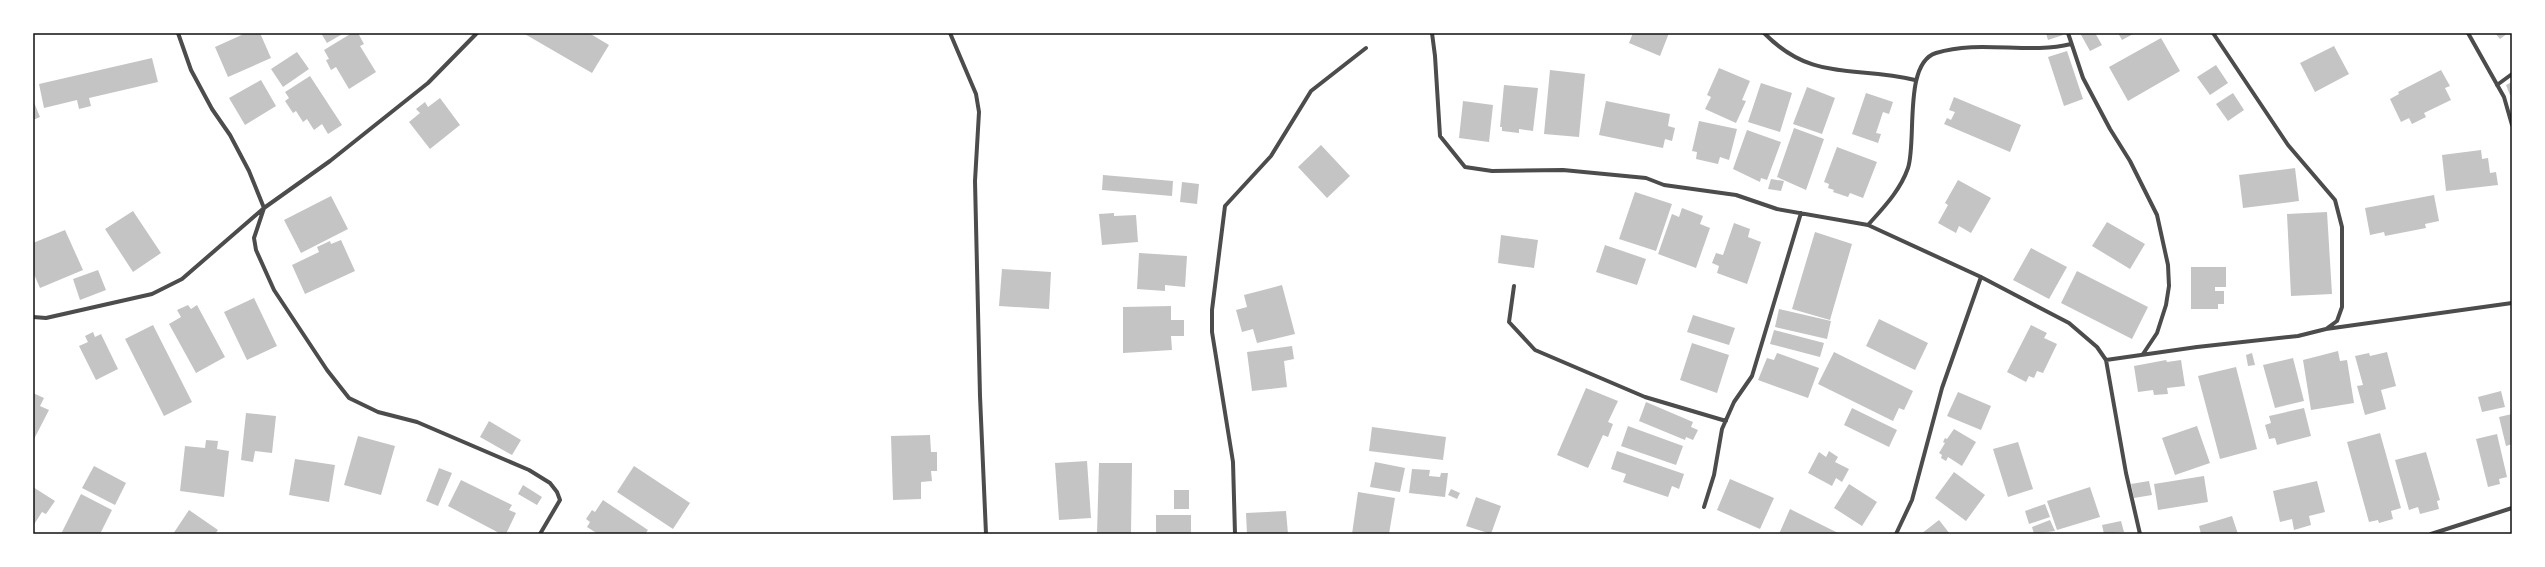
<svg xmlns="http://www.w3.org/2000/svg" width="2545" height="567" viewBox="0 0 2545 567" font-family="Poppins,sans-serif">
<rect width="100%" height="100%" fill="#fff"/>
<path fill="#c4c4c4" d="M246 33H260L271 58 228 77 215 47Z
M321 33H344L327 43Z
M352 33H358L364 44 360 46 376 72 349 89 336 67 331 70 326 60 329 59 324 50Z
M523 33H589L609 45 592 73Z
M1633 33H1669L1660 56 1629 43Z
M2046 33H2063V35L2048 40Z
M2080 33H2095L2102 45 2090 51Z
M2118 33H2135L2122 40Z
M2495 33H2508L2500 39Z
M2161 38 2180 71 2128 101 2109 67Z
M2334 46 2349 74 2315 92 2300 63Z
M2067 51 2083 99 2064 106 2048 57Z
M297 52 309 69 283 87 271 69Z
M152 58 158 82 89 98 91 106 79 109 77 100 44 108 39 84Z
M2216 65 2228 83 2210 95 2197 77Z
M1719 68 1750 81 1742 100 1746 101 1736 123 1705 109 1711 97 1707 95Z
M1550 70 1585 74 1579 137 1544 134Z
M2441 70 2450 86 2445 88 2451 100 2424 113 2426 117 2412 124 2409 118 2401 122 2390 99 2399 94 2398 92Z
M310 76 342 125 328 134 322 124 314 130 307 119 303 122 296 111 293 113 285 101 289 98 285 92Z
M261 80 276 106 245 125 229 98Z
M2512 82V94L2510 95 2506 85Z
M1761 83 1792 93 1780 132 1748 122Z
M1504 85 1538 88 1533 131 1519 129V133L1502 131V127H1500Z
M1807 87 1835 98 1822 134 1793 124Z
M1866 93 1893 102 1889 114 1883 112 1876 133 1881 134 1878 143 1852 134Z
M2233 93 2244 110 2228 121 2216 104Z
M1954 97 2021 125 2010 152 1944 124 1947 118 1951 120 1955 112 1949 110Z
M440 98 460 125 430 149 409 122 420 113 416 109 425 102 428 107Z
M33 100 40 117 33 120Z
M1463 101 1493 105 1489 142 1459 138Z
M1606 101 1670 114 1668 126 1675 128 1672 141 1665 139 1663 148 1599 135Z
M1699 121 1737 129 1729 160 1720 157 1718 164 1696 159 1697 152 1692 151Z
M1794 128 1824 139 1806 190 1777 177Z
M1747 130 1781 142 1767 180 1761 178 1760 182 1733 169Z
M1321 145 1350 176 1327 198 1298 167Z
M1837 147 1877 162 1863 198 1850 193 1848 197 1833 192 1834 190 1828 188 1829 184 1824 182Z
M2481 150 2482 159 2488 158 2490 173 2496 172 2498 185 2446 191 2442 155Z
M2295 168 2299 201 2243 208 2239 175Z
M1103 175 1173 181 1172 196 1102 190Z
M1771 179 1784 181 1781 191 1768 189Z
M1958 180 1991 198 1971 233 1959 226 1956 233 1938 223 1948 205 1945 203Z
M1182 182 1199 184 1197 204 1180 202Z
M1635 192 1672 204 1656 251 1619 239Z
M2434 195 2439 221 2425 224 2426 228 2385 236 2384 232 2370 235 2365 208Z
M331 196 348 229 301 253 284 220Z
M1682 208 1703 216 1700 224 1710 228 1696 268 1658 254 1672 214 1679 217Z
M133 211 161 253 133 272 105 229Z
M2327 212 2332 294 2291 296 2287 214Z
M1114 213V216L1136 215 1138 242 1102 245 1099 214Z
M2107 222 2145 244 2130 269 2092 246Z
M1734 223 1750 229 1748 237 1761 242 1747 284 1717 273 1719 266 1712 263 1716 253 1723 255Z
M65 230 83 270 40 288 33 272V243Z
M1815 232 1852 244 1830 320 1792 309Z
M1501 235 1538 240 1534 268 1498 263Z
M341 240 355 271 305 294 292 265 319 252 317 247 330 241 331 244Z
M1605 245 1646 259 1637 285 1596 272Z
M2031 248 2067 267 2049 299 2013 280Z
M1139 253 1187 256 1185 287 1165 285V291L1137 289Z
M2191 267H2226V287H2215V291H2224V304H2218V309H2191Z
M1002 269 1051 272 1049 309 999 306Z
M98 270 106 290 80 300 73 279Z
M2077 271 2148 307 2132 339 2061 303Z
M1282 285 1295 334 1257 343 1253 329 1242 332 1236 310 1247 307 1244 295Z
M254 298 277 346 247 360 224 312Z
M188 305 191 309 197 305 225 357 196 373 169 324 181 317 177 310Z
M1171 306V320H1184V336H1171L1172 350 1123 353V307Z
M1779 309 1831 321 1827 339 1775 327Z
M1693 315 1735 328 1729 345 1687 332Z
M1879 319 1928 343 1915 370 1866 346Z
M153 325 192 402 164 416 125 339Z
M2031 325 2047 333 2044 338 2057 344 2043 373 2037 371 2034 378 2029 376 2026 382 2007 372Z
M1774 330 1824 343 1820 357 1770 344Z
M93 332 95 337 101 334 118 369 96 380 79 346 88 342 85 336Z
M1692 343 1729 355 1717 393 1680 380Z
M1292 346 1294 359 1284 361 1287 387 1252 391 1247 352Z
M2338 351 2340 361 2347 360 2354 403 2311 410 2303 360Z
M1834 352 1913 391 1904 410 1899 408 1893 421 1818 384Z
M2387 352 2396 386 2381 390 2386 409 2365 415 2357 386 2363 385 2355 356 2369 353 2370 356Z
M1777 353 1819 368 1808 398 1758 380 1767 358 1774 360Z
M2252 353 2255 365 2248 366 2246 355Z
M2293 358 2304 401 2275 408 2263 365Z
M2166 360 2167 362 2181 360 2185 386 2167 388 2168 394 2154 395 2153 390 2138 392 2134 366Z
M2236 367 2257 449 2220 459 2198 376Z
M1586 388 1618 401 1608 422 1613 424 1608 437 1603 435 1588 468 1557 455Z
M2501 391 2505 407 2482 412 2478 397Z
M1958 392 1991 406 1981 430 1947 416Z
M33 393 44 398 40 406 49 410 33 441Z
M1646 402 1693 422 1691 427 1698 430 1693 440 1686 437 1685 440 1639 421Z
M1852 408 1897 430 1889 447 1844 425Z
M2304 408 2311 436 2277 445 2275 438 2269 439 2265 425 2271 423 2269 416Z
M246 413 276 416 272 453 255 451 253 462 241 460Z
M2512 414V444L2506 446 2499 417Z
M489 421 521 440 512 455 480 437Z
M1628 426 1683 446 1676 465 1621 446Z
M2197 426 2210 463 2175 475 2162 438Z
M1372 427 1446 437 1443 460 1369 451Z
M1954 429 1976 442 1962 466 1948 457 1946 461 1941 458 1942 455 1939 453 1945 443 1943 442 1945 438 1947 439Z
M2380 433 2401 508 2391 511 2393 519 2379 523 2378 520 2369 522 2347 442Z
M2497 434 2507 477 2499 479 2500 484 2488 487 2476 439Z
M930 435 931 452H937V471H931L932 481 921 482V499L893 500 891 436Z
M358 436 395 446 381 495 344 485Z
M206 440 218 441 217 449 229 451 224 497 180 491 185 446 205 448Z
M2018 442 2033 489 2008 497 1993 449Z
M1617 451 1684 474 1679 489 1672 486 1668 497 1623 482 1626 474 1611 469Z
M1829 451 1838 457 1835 462 1849 469 1842 482 1836 478 1832 486 1808 473 1819 452 1826 457Z
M2426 452 2440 500 2437 501 2439 509 2420 514 2418 507 2409 510 2395 460Z
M295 459 335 465 329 502 289 495Z
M1087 461 1091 518 1059 520 1055 463Z
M1375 462 1405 468 1400 492 1370 487Z
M1099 463H1132L1131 534H1097Z
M94 466 126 483 115 505 82 488Z
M634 466 690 503 673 529 617 492Z
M439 468 452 473 438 506 426 501Z
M1412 469 1430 470 1429 476 1440 477 1441 473H1448L1445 497 1409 493Z
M1954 472 1985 495 1966 521 1935 498Z
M2204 476 2208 502 2158 510 2154 484Z
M1730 479 1774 498 1760 529 1717 510Z
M461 480 512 505 509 510 516 513 506 534H501L448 506Z
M2149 481 2152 495 2134 498 2131 484Z
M2317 481 2325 512 2309 516 2311 525 2294 530 2292 519 2280 522 2273 491Z
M1849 484 1877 502 1862 526 1834 508Z
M523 485 542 497 537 505 518 494Z
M33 487 55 501 46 514 42 512 33 526Z
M2090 487 2100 517 2057 530 2047 501Z
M1451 489 1460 493 1457 499 1448 495Z
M1174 490H1189V509H1174Z
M1358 492 1395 498 1389 534H1352Z
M81 494 112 510 100 534H61Z
M1476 497 1501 506 1491 534 1466 526Z
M603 500 648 530 645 534H598L587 527 590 522 586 519 592 510 595 512Z
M2045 504 2050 517 2029 524 2025 511Z
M1790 509 1840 534H1779Z
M189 510 218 530 215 534H173Z
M1286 511 1288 534H1247L1246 513Z
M1156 515H1191V534H1156Z
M2232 516 2238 534H2201L2199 526Z
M1939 520 1950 534H1921Z
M2050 520 2055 531 2034 534 2032 527Z
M2121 521 2124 532 2104 534 2102 525Z"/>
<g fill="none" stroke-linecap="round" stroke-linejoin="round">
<path stroke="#4c4c4c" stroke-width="4" d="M178 33 191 70 212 109 230 135 249 171 264 208 254 238 256 250 274 290 327 370 349 398 378 412 417 422 529 470 550 483 557 492 560 500 540 534
M950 33 976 94 979 112 975 181 980 396 986 534
M1432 33 1435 56 1440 136 1465 167 1492 171 1563 170 1646 178 1664 185 1736 195 1777 209 1868 225 1981 277 2069 323 2097 347 2106 360 2126 473 2140 534
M1764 33C1813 83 1855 65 1915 80
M2068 33 2083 78 2110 129 2130 161 2157 215 2168 265 2169 286 2166 305 2157 333 2143 354
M2468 33 2504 97 2512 125
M2497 85 2512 74
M1868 225C1883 208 1900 191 1908 168 1917 141 1903 63 1936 53 1980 39 2028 55 2071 44
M1514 286 1509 322 1535 350 1645 397 1726 421
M33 317 46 318 152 294 182 279 264 208 330 161 428 83 477 33
M2326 329 2512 303
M2106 360 2197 347 2298 336 2326 329 2337 321 2342 307V227L2335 200 2288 145 2213 33
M1704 507 1714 475 1722 429 1734 402 1752 376 1801 213
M1235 534 1233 462 1212 332V310L1225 206 1271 156 1311 91 1366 48
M1896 534 1912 500 1942 388 1981 277
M2431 534 2512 508"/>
</g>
<rect width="2545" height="567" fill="none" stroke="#ffffff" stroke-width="68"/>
<rect x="34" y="34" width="2477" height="499" fill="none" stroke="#111" stroke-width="1.5"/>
</svg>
